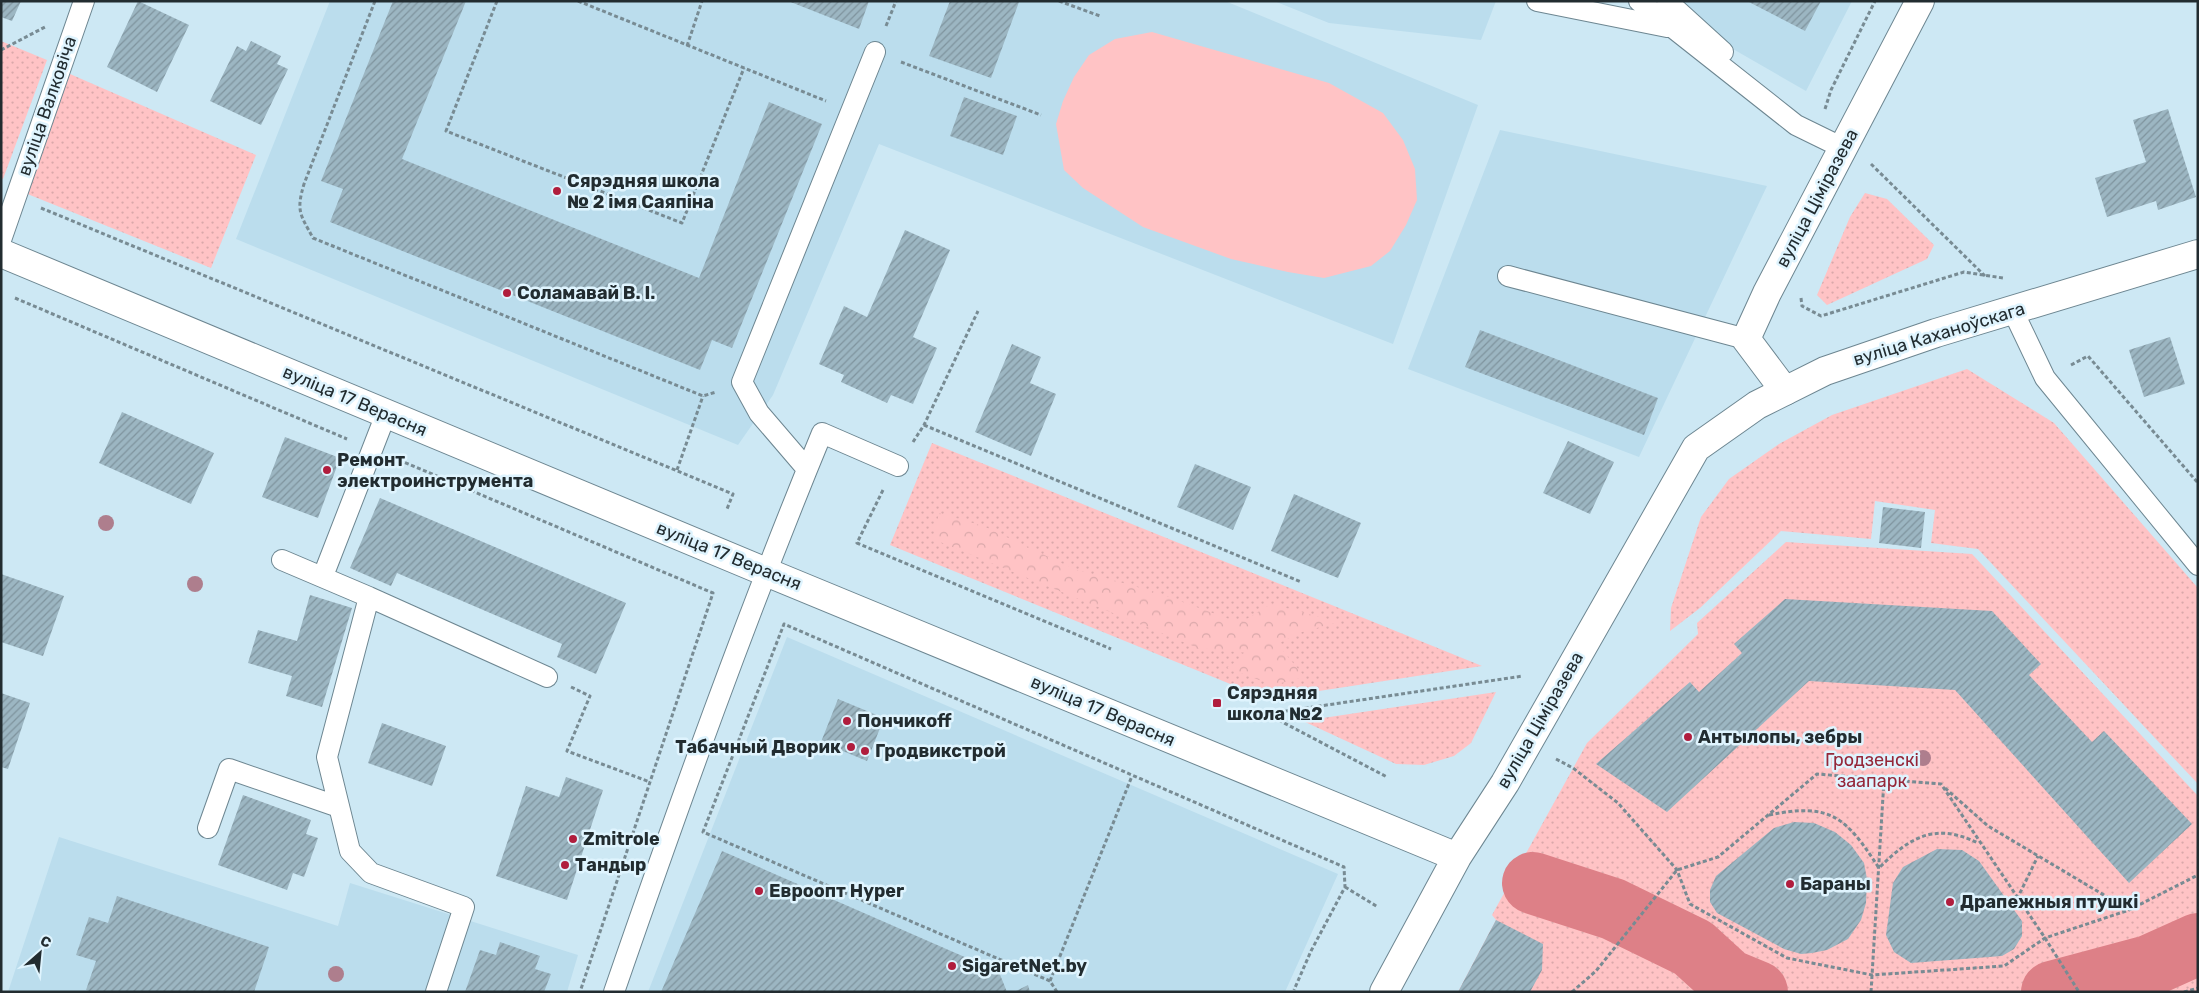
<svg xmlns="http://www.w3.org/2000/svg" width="2199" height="993" viewBox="0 0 2199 993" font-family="Rubik,sans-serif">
<defs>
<pattern id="green-dots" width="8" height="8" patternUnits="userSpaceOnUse" patternTransform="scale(1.25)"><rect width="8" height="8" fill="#ffc3c5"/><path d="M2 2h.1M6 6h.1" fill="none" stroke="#daa8aa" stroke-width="1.8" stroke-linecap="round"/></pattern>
<pattern id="forest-crowns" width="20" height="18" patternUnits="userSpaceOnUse" patternTransform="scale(1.25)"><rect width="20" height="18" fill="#ffc3c5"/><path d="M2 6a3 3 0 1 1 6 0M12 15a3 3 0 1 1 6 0" fill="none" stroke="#daa8aa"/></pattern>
<pattern id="building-hatch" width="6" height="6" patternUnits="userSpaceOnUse" patternTransform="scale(1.25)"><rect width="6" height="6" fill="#9cb6c2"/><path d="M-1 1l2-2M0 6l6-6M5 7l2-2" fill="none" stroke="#7f949e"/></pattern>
</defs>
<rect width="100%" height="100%" fill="#cde8f4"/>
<path fill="#bbdded" d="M330 1H1225L1478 105 1393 344 879 144 773 395 738 445 236 239Z
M1274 1H1496L1481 40 1329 23Z
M1663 1H1852L1806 91 1672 14Z
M1500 130 1767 186 1639 457 1408 369Z
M787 637 1338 874 1285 992H648Z
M59 837 338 926 350 883 578 955 567 992H8Z"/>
<path fill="url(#green-dots)" d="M1 41 47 60 3 179 1 178Z
M70 74 256 155 211 268 25 193Z
M1865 193 1887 199 1934 245 1927 259 1827 305 1817 295 1850 217Z
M1967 369 2054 423 2198 588V784L1978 549 1931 543 1935 510 1875 501 1871 539 1781 531 1700 608 1670 631 1671 608 1701 517 1729 479 1779 444 1832 415Z
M932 443 1482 666 1267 699 890 545Z
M1786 542 1972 554 2198 796V992H1458L1496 920 1492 915 1587 743 1698 634 1697 623Z
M1496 692 1471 743 1454 756 1424 765 1396 764 1303 721Z"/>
<path fill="url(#forest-crowns)" d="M939 513 983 526 1074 569 1158 593 1240 623 1271 604 1339 622 1302 632 1277 644 1305 677 1273 685 1227 668 1248 653 1198 648 933 539Z"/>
<path fill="#ffc3c5" d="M1152 32 1329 83 1383 113 1403 140 1415 169 1417 200 1406 225 1390 251 1371 266 1324 278 1288 272 1231 259 1143 227 1083 188 1064 170 1056 124 1063 101 1074 77 1089 55 1115 39Z"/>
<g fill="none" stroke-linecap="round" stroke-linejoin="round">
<path stroke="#dd8087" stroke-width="62" d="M1533 883 1613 909 1693 948 1728 980 1757 992
M2052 992 2149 966 2198 944"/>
</g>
<path fill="url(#building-hatch)" d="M1 1H21L12 21 1 17Z
M138 1 189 25 157 92 107 67Z
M393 1H466L402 159 699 278 769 102 822 124 732 348 712 340 700 370 330 222 343 189 321 181Z
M788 1H869L859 29Z
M950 1 1019 2 991 78 929 56Z
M1747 1H1821L1805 31Z
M251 41 281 56 277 64 288 69 261 125 210 101 237 46 246 51Z
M964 97 1017 116 1003 155 950 136Z
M2168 109 2196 197 2158 210 2156 201 2107 217 2095 178 2146 162 2133 120Z
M905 230 950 250 913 337 937 348 913 404 891 395 887 403 841 382 844 375 819 364 844 306 867 317Z
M1480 330 1658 398 1644 435 1465 367Z
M2170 337 2185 384 2144 397 2129 350Z
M1012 344 1041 357 1030 383 1056 394 1031 456 975 432Z
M122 412 214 453 191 504 99 463Z
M285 437 340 458 318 518 262 497Z
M1568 441 1614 462 1590 514 1543 493Z
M1195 464 1251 487 1233 530 1177 507Z
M1294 494 1361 523 1338 578 1271 551Z
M380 498 626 603 596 674 557 657 562 644 397 573 391 586 350 568Z
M1883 507 1925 512 1921 548 1879 543Z
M1 574 64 596 43 656 1 642Z
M310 595 352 608 322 707 286 696 292 676 248 663 258 630 297 641Z
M1785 599 1992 611 2041 664 2029 675 2092 742 2104 731 2192 824 2129 883 1955 690 1809 681 1667 812 1596 764 1690 682 1699 692 1742 653 1734 644Z
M1 693 30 703 8 769 1 767Z
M838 699 884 718 867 761 821 742Z
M382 723 446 746 432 786 368 763Z
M566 777 603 790 567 900 496 876 526 786 559 797Z
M243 795 311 820 306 834 318 838 304 877 293 873 287 890 218 865Z
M1794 822 1814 823 1835 832 1851 845 1864 863 1867 879 1866 903 1861 920 1848 939 1827 950 1812 953 1801 954 1784 949 1717 913 1710 902V890L1716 876 1774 828Z
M1937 849 1962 850 1979 861 2022 921V936L2014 949 2002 956 1911 963 1894 952 1886 935 1893 883 1903 867Z
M722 851 999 972 1007 992H661Z
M117 896 269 947 254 992H93L86 990 96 961 76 955 89 917 108 923Z
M1496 920 1543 944 1542 970 1530 992H1458Z
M500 942 540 956 535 969 551 974 544 992H465L480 950 496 955Z
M1028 985 1030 992H1014Z"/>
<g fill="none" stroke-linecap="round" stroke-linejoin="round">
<g stroke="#6d8691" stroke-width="22">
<path id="lane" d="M1537 1 1667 27
M1639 1 1796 125 1843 148
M1667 1 1723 52
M1 240 84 1
M1508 276 1746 339
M2013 311 2045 378 2198 565
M807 469 759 413 742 382 875 52
M282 560 369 597 327 757 350 851 371 873 464 907 436 992
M323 576 386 414
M369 597 547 677
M208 828 229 769 339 807
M614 992C679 804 746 617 822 433L898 466"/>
</g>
<g stroke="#6d8691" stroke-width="30">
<path id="street" d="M1785 391 1746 339 1767 293 1920 1"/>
</g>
<g stroke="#6d8691" stroke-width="30">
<path id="secondary" d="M1 253 766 572 1457 857
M1384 992 1457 857 1505 783 1696 448 1757 405 1825 371 1936 333 2198 254"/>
</g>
<path stroke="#788b93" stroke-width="3" stroke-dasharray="4 2.5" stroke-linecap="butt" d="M375 1 304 184C296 211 300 214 313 238L703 396 716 392
M497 1 446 131 682 223 744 68
M578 1 826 101
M1059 1 1100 16
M886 26 896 1
M687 46 702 1
M1 50 45 27
M901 62 1041 115
M1825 109 1831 90 1875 1
M1871 164 1985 276
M41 208 733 494 727 509
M15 298 347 439
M1801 298 1802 306 1821 316 1964 272 2003 278
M2071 365 2088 356 2198 483
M924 425 1301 582
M913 442 924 425 978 311
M399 460 713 593 580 992
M677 470 703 396
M883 490 857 543 1111 649
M571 687 590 696 567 751 650 782
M1266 714 1523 676
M1267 714 1387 777
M1556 759 1573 768 1618 803 1677 870 1690 904 1787 958 1872 975 2004 966 2045 938 2129 910 2198 875
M1945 788 1988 826 2129 910
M1769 815C1832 802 1846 818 1879 868 1910 837 1935 822 1978 843
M1345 887 1378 907
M2017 899 2038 856
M1050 981 1132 776
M1057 992 1050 981 703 832 784 624 1344 867 1345 887 1311 951 1294 990
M1572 992 1596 971 1677 870 1718 857 1817 774 1941 784 2045 938 2079 992
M1871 992 1884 780
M2184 992 2198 988"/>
<use href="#lane" stroke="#fff" stroke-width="20"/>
<use href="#street" stroke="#fff" stroke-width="28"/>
<use href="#secondary" stroke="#fff" stroke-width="28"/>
</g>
<g fill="#ae7e8d">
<circle cx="106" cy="523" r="8"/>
<circle cx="195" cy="584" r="8"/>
<circle cx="1923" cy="758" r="8"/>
<circle cx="336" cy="974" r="8"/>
</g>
<g fill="#b01d3d" stroke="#dff4fe" stroke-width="2">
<circle cx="557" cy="191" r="5"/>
<circle cx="507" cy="293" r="5"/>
<circle cx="327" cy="470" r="5"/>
<rect x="1212" y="698" width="10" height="10" rx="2.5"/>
<circle cx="847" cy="721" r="5"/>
<circle cx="1688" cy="737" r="5"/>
<circle cx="851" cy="747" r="5"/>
<circle cx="865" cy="751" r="5"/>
<circle cx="573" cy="839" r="5"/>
<circle cx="565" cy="865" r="5"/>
<circle cx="1790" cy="884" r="5"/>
<circle cx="759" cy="891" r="5"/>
<circle cx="1950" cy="902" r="5"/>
<circle cx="952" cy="966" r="5"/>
</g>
<g text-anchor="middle" stroke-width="5" stroke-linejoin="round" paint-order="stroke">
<g font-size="18" fill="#222c30" stroke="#dff4fe">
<text transform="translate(47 106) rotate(-71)" y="6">вуліца Валковіча</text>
<text transform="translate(1817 198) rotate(-62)" y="6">вуліца Ціміразева</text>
<text transform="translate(1939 334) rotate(-17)" y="6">вуліца Каханоўскага</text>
<text transform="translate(355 401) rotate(23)" y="6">вуліца 17 Верасня</text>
<text transform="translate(729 556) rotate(22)" y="6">вуліца 17 Верасня</text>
<text transform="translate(1103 711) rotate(23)" y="6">вуліца 17 Верасня</text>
<text transform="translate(1540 720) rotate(-60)" y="6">вуліца Ціміразева</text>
</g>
<g font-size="18" font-weight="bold" fill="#222c30" stroke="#dff4fe" text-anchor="start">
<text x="567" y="187">Сярэдняя школа<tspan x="567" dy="21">№ 2 імя Саяпіна</tspan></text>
<text x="517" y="299">Соламавай В. І.</text>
<text x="337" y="466">Ремонт<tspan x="337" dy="21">электроинструмента</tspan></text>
<text x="1227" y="699">Сярэдняя<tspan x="1227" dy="21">школа №2</tspan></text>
<text x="857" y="727">Пончикoff</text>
<text x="1698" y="743">Антылопы, зебры</text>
<text x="841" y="753" text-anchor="end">Табачный Дворик</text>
<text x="875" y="757">Гродвикстрой</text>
<text x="583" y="845">Zmitrole</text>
<text x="575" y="871">Тандыр</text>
<text x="1800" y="890">Бараны</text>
<text x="769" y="897">Евроопт Hyper</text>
<text x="1960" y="908">Драпежныя птушкі</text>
<text x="962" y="972">SigaretNet.by</text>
</g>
<g font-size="18" fill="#952739" stroke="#dff4fe">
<text x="1872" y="766">Гродзенскі<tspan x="1872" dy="21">заапарк</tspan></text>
</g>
</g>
<rect width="2199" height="993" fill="none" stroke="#222c30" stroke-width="5"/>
<g transform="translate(40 953) rotate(27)" stroke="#dff4fe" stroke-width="4" paint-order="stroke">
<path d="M0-4L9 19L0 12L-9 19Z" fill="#222c30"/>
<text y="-8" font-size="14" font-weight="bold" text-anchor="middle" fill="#222c30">С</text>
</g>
</svg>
